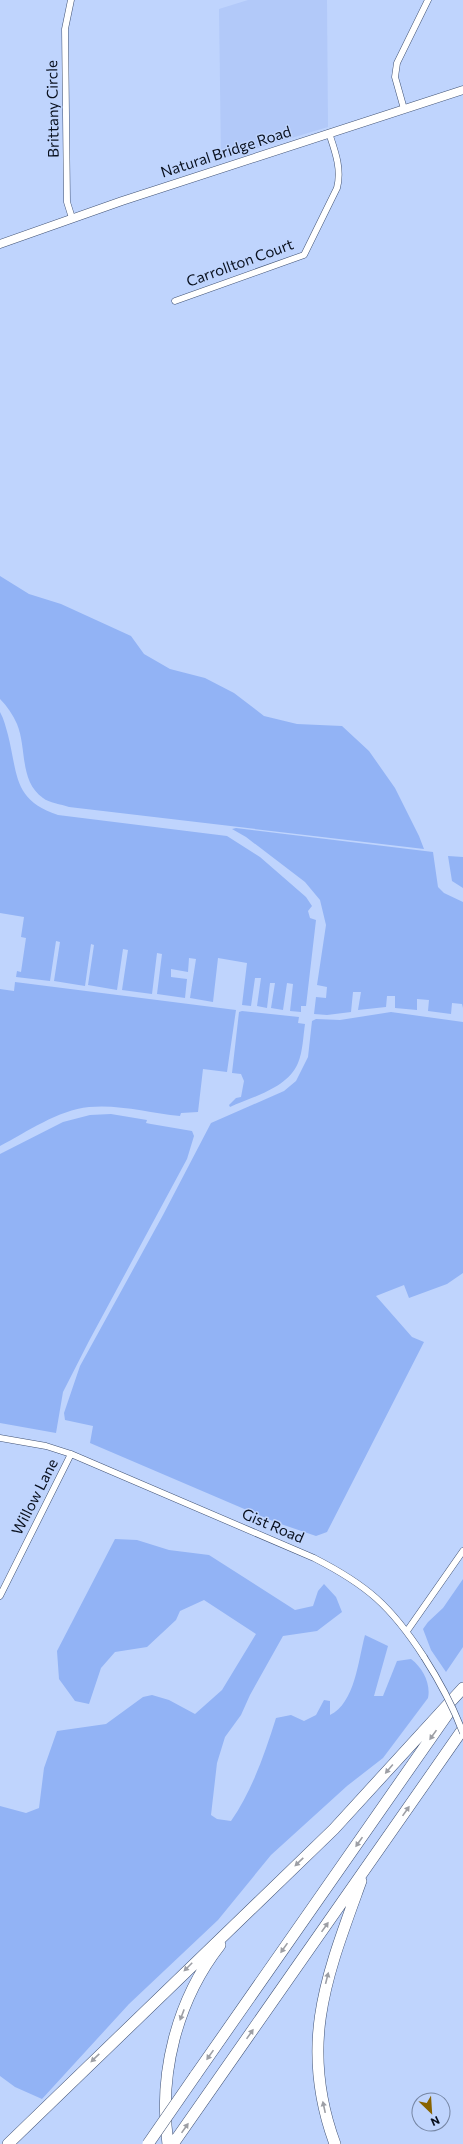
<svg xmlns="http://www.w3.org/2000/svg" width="463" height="2144" viewBox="0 0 463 2144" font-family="Commissioner,sans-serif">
<rect width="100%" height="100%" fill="#bfd4fd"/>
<path fill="#b2c9f9" d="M248 0H327L328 127 221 159 219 9Z"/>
<path fill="#92b3f5" d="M0 576 29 594 61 604 131 636 144 654 170 669 205 678 234 693 264 716 297 724 342 726 369 751 395 788 419 836 424 849 69 807C61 804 49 803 43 798 19 781 27 748 17 724 13 715 7 706 0 699Z
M0 712C4 719 6 728 8 735 18 775 13 800 58 815L227 836 260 857 306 897 312 906 308 911 310 918 316 920 306 1006H301V1012L290 1011 293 984 287 983 283 1010 271 1008 275 983H270L267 1008 257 1006 261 978H255L251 1006 242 1005 247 963 218 958 213 1002 190 998 196 959 189 958 188 972 171 969V977L187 979 185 998 157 994 162 954 157 953 152 994 122 990 128 950 123 949 117 990 88 985 94 945 91 944 85 986 54 981 60 942 56 941 50 981 16 977 17 971 21 972 26 938 21 937 24 917 0 913Z
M236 828 433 852 438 887 444 893 463 902V1008L462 1004 452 1003 451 1014 428 1011 429 1000 417 999V1010L395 1008V996H387L386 1007 358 1010 361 992H353L351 1012 327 1015 314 1014 316 997 326 998 327 987 317 985 326 925 320 900 305 882 246 837 232 829Z
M448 856 463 857V888L452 881Z
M15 982 236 1010 227 1072 203 1069 198 1112 181 1113 180 1116C150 1113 119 1104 89 1107 58 1110 27 1132 0 1146V989L14 991Z
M242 1011 299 1017 298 1023 305 1024C303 1037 303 1051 298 1063 288 1088 252 1097 230 1107L229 1105 236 1098 241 1097 244 1081 241 1074 232 1073 239 1012Z
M391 1012 463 1022V1273L447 1284 409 1298 404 1285 376 1296 412 1337 424 1342 327 1532 316 1536 275 1522 90 1443 93 1426 65 1420 64 1413 80 1366 163 1215 211 1123 284 1091 296 1081 308 1057 312 1021 316 1019 340 1020Z
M111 1114 147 1120 146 1123 151 1124 192 1131 194 1136 187 1159 89 1341 63 1392 56 1433 0 1423V1154L63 1122 90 1115Z
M115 1539 137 1540 169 1550 209 1555 295 1610 313 1606 318 1591 324 1584 336 1597 342 1612 317 1631 283 1636 250 1695 241 1715 225 1737 217 1763 211 1815 217 1819 231 1821C252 1791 265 1753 276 1718L291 1715 304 1721 316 1715 324 1700 330 1701V1715C355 1703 358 1661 365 1635L388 1646 374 1696H383L397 1661 411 1659C423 1668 431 1684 428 1698L383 1758 347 1786 271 1855 218 1920 129 2004 42 2099 15 2087 0 2076V1806L26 1813 39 1808 44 1768 57 1731 106 1724 143 1697 152 1695 169 1700 195 1714 222 1690 256 1634 204 1600 180 1611 176 1620 147 1647 115 1652 101 1668 89 1704 75 1701 59 1679 57 1651Z
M463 1579V1647L446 1672 431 1650 423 1629 428 1622 443 1608Z"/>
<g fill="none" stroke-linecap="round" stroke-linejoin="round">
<g stroke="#405274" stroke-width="7">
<path id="minor" d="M71 0 65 29 67 202 72 218
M404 109 395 77 397 63 428 0
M175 301 304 255 337 188C342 169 335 151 329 133
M0 1438 46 1446 71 1454 314 1558C367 1585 391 1606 424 1657
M0 1596 71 1454
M407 1631 463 1551"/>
</g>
<g stroke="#405274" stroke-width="9">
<path id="secondary" d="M0 244 122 201 463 90"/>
</g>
<g stroke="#405274" stroke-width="12">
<path id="motorway" d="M195 2076 449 1712
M8 2144 334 1829 463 1688
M168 2144C158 2074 177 2000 220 1945
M173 2144 463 1729
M335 2144C298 2044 327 1975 361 1881"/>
</g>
<use href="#minor" stroke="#fff" stroke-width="6"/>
<use href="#secondary" stroke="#fff" stroke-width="8"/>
<use href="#motorway" stroke="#fff" stroke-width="11"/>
<g stroke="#405274" stroke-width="7" stroke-linecap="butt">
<path id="minor-bridge" d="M424 1657C440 1682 453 1706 463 1733"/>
</g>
<g stroke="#405274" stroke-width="12" stroke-linecap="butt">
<path id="motorway-bridge" d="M148 2144 195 2076"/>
</g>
<use href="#minor-bridge" stroke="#fff" stroke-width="6"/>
<use href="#motorway-bridge" stroke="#fff" stroke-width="11"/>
</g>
<defs><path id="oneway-solid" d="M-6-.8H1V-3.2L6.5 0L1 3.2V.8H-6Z"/></defs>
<g fill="#9d9fa5">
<use href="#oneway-solid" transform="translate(433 1735) rotate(125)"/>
<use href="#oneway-solid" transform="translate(389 1769) rotate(130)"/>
<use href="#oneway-solid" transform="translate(406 1811) rotate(-55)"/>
<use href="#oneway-solid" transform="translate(359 1842) rotate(125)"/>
<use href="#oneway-solid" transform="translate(299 1862) rotate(136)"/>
<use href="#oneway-solid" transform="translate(325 1927) rotate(-55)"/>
<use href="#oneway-solid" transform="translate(284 1948) rotate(125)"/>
<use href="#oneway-solid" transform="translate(188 1967) rotate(135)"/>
<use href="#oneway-solid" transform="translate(327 1978) rotate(-76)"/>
<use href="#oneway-solid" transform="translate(182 2015) rotate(111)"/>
<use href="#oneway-solid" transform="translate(250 2034) rotate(-55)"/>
<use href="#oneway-solid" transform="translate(210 2055) rotate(125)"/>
<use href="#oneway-solid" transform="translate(95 2058) rotate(136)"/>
<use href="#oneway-solid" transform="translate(324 2107) rotate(-102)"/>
<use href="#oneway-solid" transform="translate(185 2128) rotate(-55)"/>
</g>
<g text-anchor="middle" stroke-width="3" stroke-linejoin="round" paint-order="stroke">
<g font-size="15" fill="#09101e" stroke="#bfd4fd">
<text transform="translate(53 109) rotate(-91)" y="5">Brittany Circle</text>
<text transform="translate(226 152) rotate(-18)" y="5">Natural Bridge Road</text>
<text transform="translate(240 263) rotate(-20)" y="5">Carrollton Court</text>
<text transform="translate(35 1497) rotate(-63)" y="5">Willow Lane</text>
<text transform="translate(273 1526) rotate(23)" y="5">Gist Road</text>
</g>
</g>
<g transform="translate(431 2112) rotate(155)"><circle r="19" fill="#bfd4fd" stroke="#7686a4"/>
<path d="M0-3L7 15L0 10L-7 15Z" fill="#886300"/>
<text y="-6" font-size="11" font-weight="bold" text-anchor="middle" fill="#09101e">N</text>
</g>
</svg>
